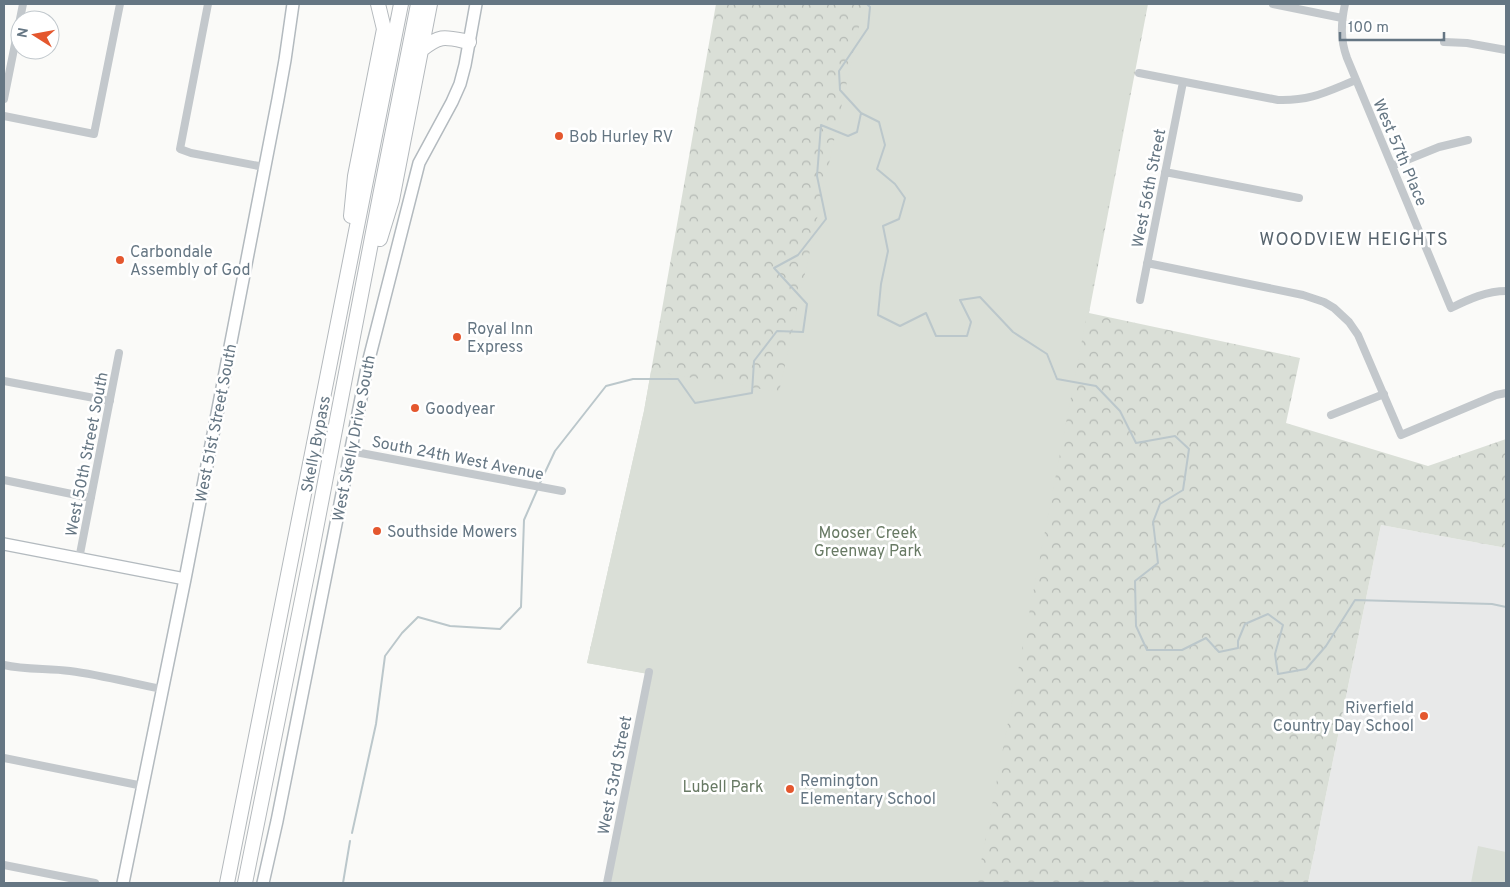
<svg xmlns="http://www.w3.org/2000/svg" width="1510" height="887" viewBox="0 0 1510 887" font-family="Overpass,sans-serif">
<defs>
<pattern id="forest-crowns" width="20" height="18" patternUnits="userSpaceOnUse" patternTransform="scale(1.25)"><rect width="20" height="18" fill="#dadfd7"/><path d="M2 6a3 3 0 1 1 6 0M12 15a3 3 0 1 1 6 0" fill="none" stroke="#b4b9b4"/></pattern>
</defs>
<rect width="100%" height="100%" fill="#fafaf8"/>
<path fill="#e8e9e9" d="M1381 525 1506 548V883H1308Z"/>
<path fill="url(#forest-crowns)" d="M716 4H1148L1089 313 1300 358 1286 423 1428 466 1506 439V548L1381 525 1308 883H740L655 675 587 663 644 411Z"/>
<path fill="#dadfd7" d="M864 4H1147L977 883H604L648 674 587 663 644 411 651 371 779 392Z
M1478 846 1506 852V883H1471Z"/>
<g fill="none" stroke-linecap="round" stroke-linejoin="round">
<path stroke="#bbc7cb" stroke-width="2" d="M867 4 870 7 868 28 839 71 840 90 861 113 879 122 885 145 877 169 895 184 905 198 899 219 883 226 888 251 881 284 878 315 900 326 926 313 936 336H967L971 322 960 300 980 297 1013 332 1047 354 1057 379 1096 386 1120 411 1136 443 1175 436 1189 449 1183 490 1160 504 1153 522 1158 563 1135 581 1136 626 1147 650H1182L1206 638 1219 652 1238 648V641L1245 624 1268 614 1283 625 1275 654 1278 674 1306 669 1326 646 1355 600 1492 604 1506 607
M540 483 555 451 606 386 633 379H678L695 403 752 393 754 361 777 331 803 332 807 304 774 268 798 255 826 219 817 176 821 125 848 136 857 132 861 113
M352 833 376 724 385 656 402 633 418 617 450 626 500 629 521 607 524 520 538 488
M343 883 350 841"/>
<g stroke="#b3babf" stroke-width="14">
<path id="secondary" d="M4 544 185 579
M123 883 185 579 278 99 285 60 293 4
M263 883 277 821 368 363 419 163 452 102 460 84 465 65 476 4"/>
</g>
<g stroke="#b4b9bd" stroke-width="16">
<path id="highway" d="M421 50C441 34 445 37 469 42
M351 216 355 176 384 29 378 4
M380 239 392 200 430 4
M227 883 401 4
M245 883 311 555 380 196 418 4"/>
</g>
<path stroke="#c3c8cc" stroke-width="8" d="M208 4 180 149 191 153 264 167
M1273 4 1342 18
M1345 4C1341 23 1340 39 1347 58L1451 308C1469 299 1487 291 1506 291
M1444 42 1467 43 1506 50
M1139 73 1278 100C1311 101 1326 92 1356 80
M4 99 23 4
M4 116 94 134 120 4
M1392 166 1439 147 1468 140
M1165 172 1299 198
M1147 263 1303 295 1324 302 1334 308 1349 322 1358 335 1401 435 1496 395 1506 393
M1140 300 1183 82
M4 381 110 401
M1331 415 1384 394
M350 451 562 491
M4 480 91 498
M79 559 119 353
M4 665C26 670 48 668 70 671 101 675 131 683 162 689
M4 758 143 786
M4 865 95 883
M607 883 649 672"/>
<use href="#secondary" stroke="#fff" stroke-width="11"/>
<use href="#highway" stroke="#fff" stroke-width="14"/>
</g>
<g fill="#e4572e" stroke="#fff" stroke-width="2">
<circle cx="559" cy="136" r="5"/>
<circle cx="120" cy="260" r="5"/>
<circle cx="457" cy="337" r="5"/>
<circle cx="415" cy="408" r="5"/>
<circle cx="377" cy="531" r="5"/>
<circle cx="1424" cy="716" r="5"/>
<circle cx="790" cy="789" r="5"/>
</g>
<g text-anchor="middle" stroke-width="5" stroke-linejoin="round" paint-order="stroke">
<g font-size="16" fill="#657683" stroke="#fff" text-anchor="start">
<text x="569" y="142">Bob Hurley RV</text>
<text x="130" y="257">Carbondale<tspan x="130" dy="18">Assembly of God</tspan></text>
<text x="467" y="334">Royal Inn<tspan x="467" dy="18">Express</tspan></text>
<text x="425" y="414">Goodyear</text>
<text x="387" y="537">Southside Mowers</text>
<text x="1414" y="713" text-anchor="end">Riverfield<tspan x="1414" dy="18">Country Day School</tspan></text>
<text x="800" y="786">Remington<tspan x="800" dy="18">Elementary School</tspan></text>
</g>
<g font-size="16" fill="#657683" stroke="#fff">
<text transform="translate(1401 152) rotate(67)" y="6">West 57th Place</text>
<text transform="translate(1148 188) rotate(-79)" y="6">West 56th Street</text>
<text transform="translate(215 423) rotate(-79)" y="6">West 51st Street South</text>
<text transform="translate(353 438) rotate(-79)" y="6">West Skelly Drive South</text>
<text transform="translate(315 444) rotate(-79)" y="6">Skelly Bypass</text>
<text transform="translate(86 454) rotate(-79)" y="6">West 50th Street South</text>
<text transform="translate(458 457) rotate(11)" y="6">South 24th West Avenue</text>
<text transform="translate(614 775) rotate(-79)" y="6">West 53rd Street</text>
</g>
<g font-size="16" fill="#687a64" stroke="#fff">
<text x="868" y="538">Mooser Creek<tspan x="868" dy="18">Greenway Park</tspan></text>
<text x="723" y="792">Lubell Park</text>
</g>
<g font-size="18" letter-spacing="1" fill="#57646e" stroke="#fff">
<text x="1354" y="245">WOODVIEW HEIGHTS</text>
</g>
</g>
<rect width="1510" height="887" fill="none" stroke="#657683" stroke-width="10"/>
<g transform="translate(35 35) rotate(281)"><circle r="24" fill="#ffffff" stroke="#c1c8cd"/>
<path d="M0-4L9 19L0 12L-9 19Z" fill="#e4572e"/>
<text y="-8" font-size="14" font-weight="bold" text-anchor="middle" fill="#657683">N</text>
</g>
<path d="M1340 32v8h104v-8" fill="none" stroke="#657683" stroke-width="2.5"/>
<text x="1348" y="32" font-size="15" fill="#657683" stroke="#ffffff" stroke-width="4" paint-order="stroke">100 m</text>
</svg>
